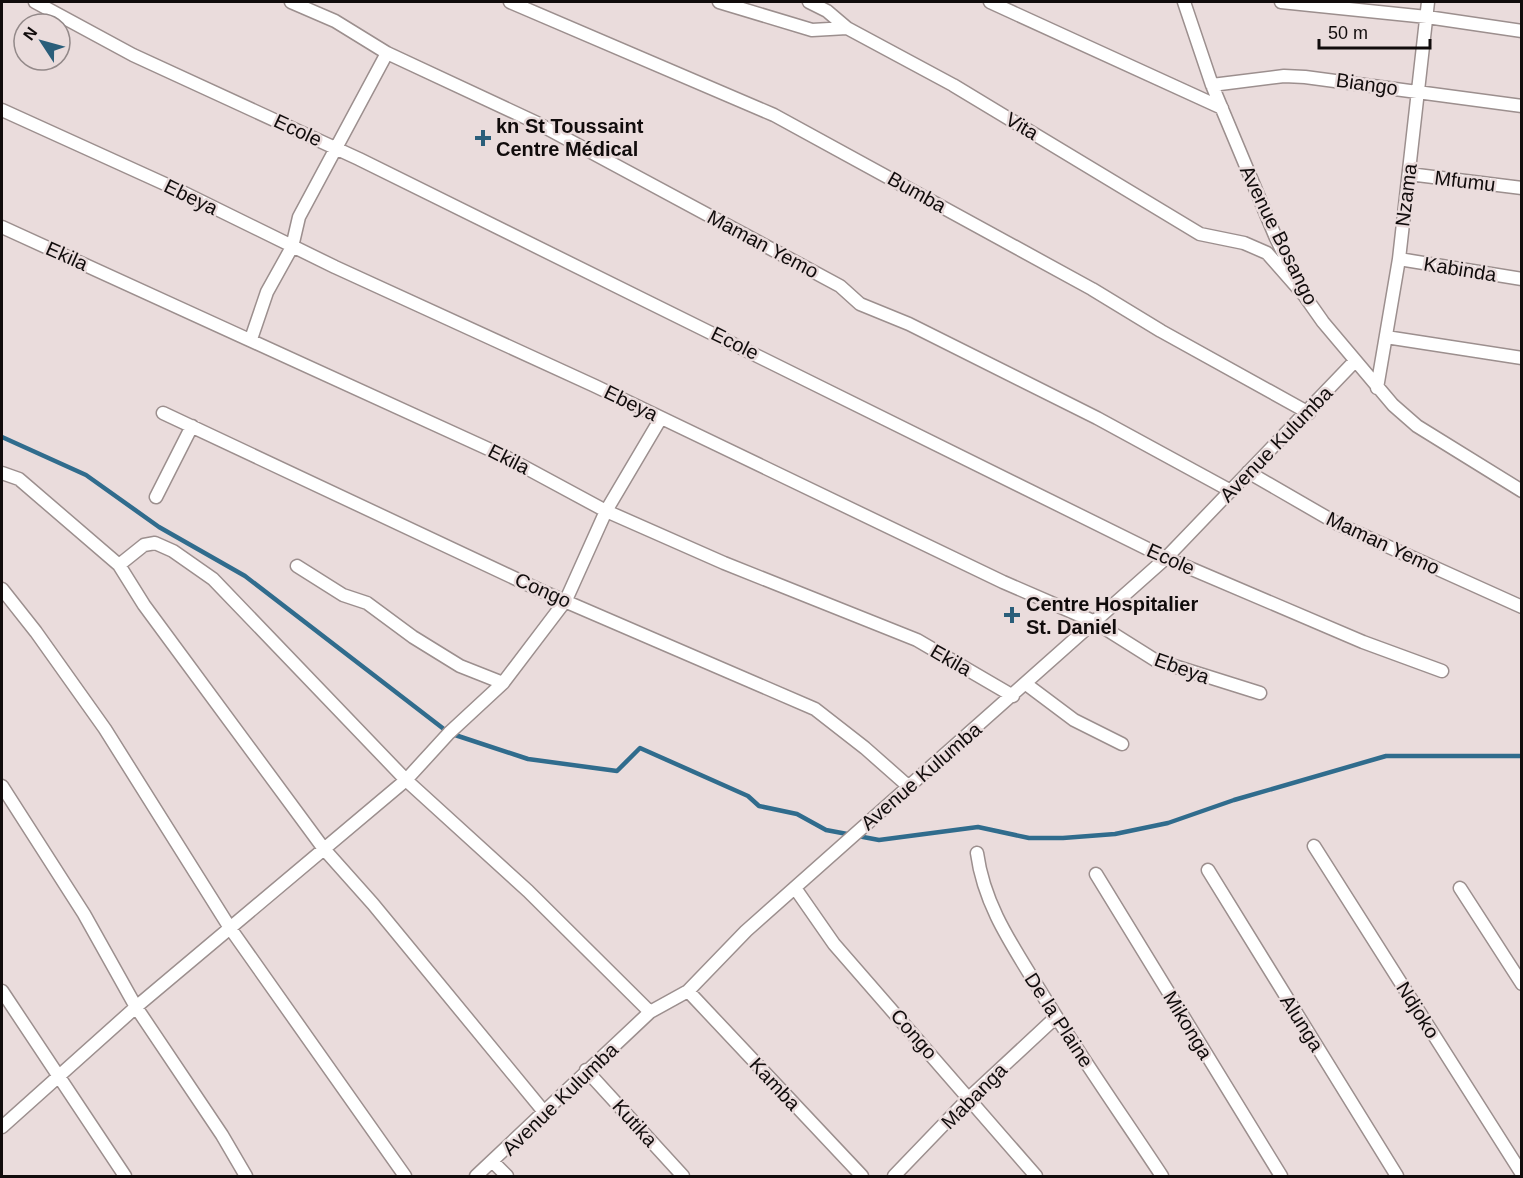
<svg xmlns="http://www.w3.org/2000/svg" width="1523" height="1178" viewBox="0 0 1523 1178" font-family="Arial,sans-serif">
<rect width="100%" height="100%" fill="#eadcdc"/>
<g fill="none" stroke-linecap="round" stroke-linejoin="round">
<path stroke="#306c8d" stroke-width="4.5" d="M2 437 86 475 159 527 245 576 449 733 528 759 617 771 640 748 748 796 759 806 797 814 826 830 879 840 978 827 1029 838H1063L1115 834 1168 823 1234 800 1386 756H1522"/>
<g stroke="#9c8f8e" stroke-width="15">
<path id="minor" d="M35 2 133 55 359 159 1166 558 1363 642 1442 671
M291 2 335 21 387 53 537 123 840 286 860 304 909 324 1097 418 1231 491
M510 2 774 115 1092 289 1161 331 1309 413
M719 2 812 30 847 28 953 85 1200 234 1244 243 1267 253 1304 295
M809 2 827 11 847 28
M990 2 1222 108
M1184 2 1212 85 1276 238 1304 295 1323 322 1393 405 1417 426 1522 491
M1281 2 1427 17 1522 31
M1212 85 1284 76 1305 77 1522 106
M2 110 176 189 335 267 595 386 1003 582 1093 621 1155 660 1260 693
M1409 174 1522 188
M2 227 506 457 606 511 724 563 917 640 1013 696
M1399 259 1522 279
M1386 337 1522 358
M251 339 267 292 292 247 299 217 387 53
M1377 388 1399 259 1428 2
M163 413 546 593 815 709 865 748 908 786
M1248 472 1338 524 1522 607
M2 473 19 479 119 565 144 605 324 849 373 904 545 1113
M156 497 192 426
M119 565 144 545 155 543 173 551 213 579 406 780 528 891 650 1012
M297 566 343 595 367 603 413 637 460 666 503 683
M2 589 36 632 105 729 230 928 405 1176
M1026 684 1074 720 1122 744
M2 786 84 914 136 1007 222 1135 246 1176
M1314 846 1522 1174
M977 853C984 905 1012 945 1039 989 1078 1053 1121 1114 1162 1176
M1208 870 1397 1176
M1096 874 1281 1176
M795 888 834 944 1036 1176
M1460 888 1522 984
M2 991 125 1176
M688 991 862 1176
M586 1070 683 1176
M2 1127 136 1007 406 780 449 733 503 683 566 600 606 511 661 418
M493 1162 507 1176
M476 1176 650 1012 688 991 746 931 1166 558 1355 361
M894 1176 970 1097 1056 1017"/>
</g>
<use href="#minor" stroke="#fff" stroke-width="12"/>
</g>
<g fill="#2a5e7a" stroke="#eadcdc" stroke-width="2">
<path d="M480 129h6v6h6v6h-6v6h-6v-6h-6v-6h6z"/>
<path d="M1009 606h6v6h6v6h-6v6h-6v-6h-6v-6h6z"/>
</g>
<g text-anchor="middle" stroke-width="5" stroke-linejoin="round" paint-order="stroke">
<g font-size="20" fill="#110c0c" stroke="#eadcdc">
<text transform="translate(1367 84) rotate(8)" y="7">Biango</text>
<text transform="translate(1022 126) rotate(31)" y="7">Vita</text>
<text transform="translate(298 130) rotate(25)" y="7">Ecole</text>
<text transform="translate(1465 181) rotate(7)" y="7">Mfumu</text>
<text transform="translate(917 192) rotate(29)" y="7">Bumba</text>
<text transform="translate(1406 195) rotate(-83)" y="7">Nzama</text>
<text transform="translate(191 197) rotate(26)" y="7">Ebeya</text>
<text transform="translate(1279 235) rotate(64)" y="7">Avenue Bosango</text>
<text transform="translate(763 244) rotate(28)" y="7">Maman Yemo</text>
<text transform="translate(67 256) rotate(24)" y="7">Ekila</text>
<text transform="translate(1460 269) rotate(9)" y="7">Kabinda</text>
<text transform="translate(735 343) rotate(26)" y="7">Ecole</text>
<text transform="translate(631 403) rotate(26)" y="7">Ebeya</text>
<text transform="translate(1276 444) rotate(-46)" y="7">Avenue Kulumba</text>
<text transform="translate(509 459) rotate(27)" y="7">Ekila</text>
<text transform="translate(1383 543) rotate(25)" y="7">Maman Yemo</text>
<text transform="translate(1171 559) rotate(24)" y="7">Ecole</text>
<text transform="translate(543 590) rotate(24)" y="7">Congo</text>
<text transform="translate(951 660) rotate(30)" y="7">Ekila</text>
<text transform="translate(1182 668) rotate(20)" y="7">Ebeya</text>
<text transform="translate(921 776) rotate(-41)" y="7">Avenue Kulumba</text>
<text transform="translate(1418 1010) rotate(58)" y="7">Ndjoko</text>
<text transform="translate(1059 1020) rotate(57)" y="7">De la Plaine</text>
<text transform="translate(1302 1023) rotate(58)" y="7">Alunga</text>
<text transform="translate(1188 1025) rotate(59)" y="7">Mikonga</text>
<text transform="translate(914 1034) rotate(49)" y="7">Congo</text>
<text transform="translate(775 1084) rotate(47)" y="7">Kamba</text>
<text transform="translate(974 1096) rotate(-45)" y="7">Mabanga</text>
<text transform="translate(560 1099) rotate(-44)" y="7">Avenue Kulumba</text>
<text transform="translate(635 1123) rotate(48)" y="7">Kutika</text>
</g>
<g font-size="20" font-weight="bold" fill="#110c0c" stroke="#eadcdc" text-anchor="start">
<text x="496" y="133">kn St Toussaint<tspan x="496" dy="23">Centre Médical</tspan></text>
<text x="1026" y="611">Centre Hospitalier<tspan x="1026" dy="23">St. Daniel</tspan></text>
</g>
</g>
<rect width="1523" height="1178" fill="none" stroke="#110c0c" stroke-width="6"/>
<g transform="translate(42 42) rotate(306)"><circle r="28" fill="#eadcdc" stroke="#938989" stroke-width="1.5"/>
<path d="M0-4.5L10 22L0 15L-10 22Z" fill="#2a5e7a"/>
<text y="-9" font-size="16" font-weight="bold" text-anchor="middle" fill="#110c0c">N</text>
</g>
<path d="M1319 39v9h111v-9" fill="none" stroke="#110c0c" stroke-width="3"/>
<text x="1328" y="39" font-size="18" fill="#110c0c" stroke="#eadcdc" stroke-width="4.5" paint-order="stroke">50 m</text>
</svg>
